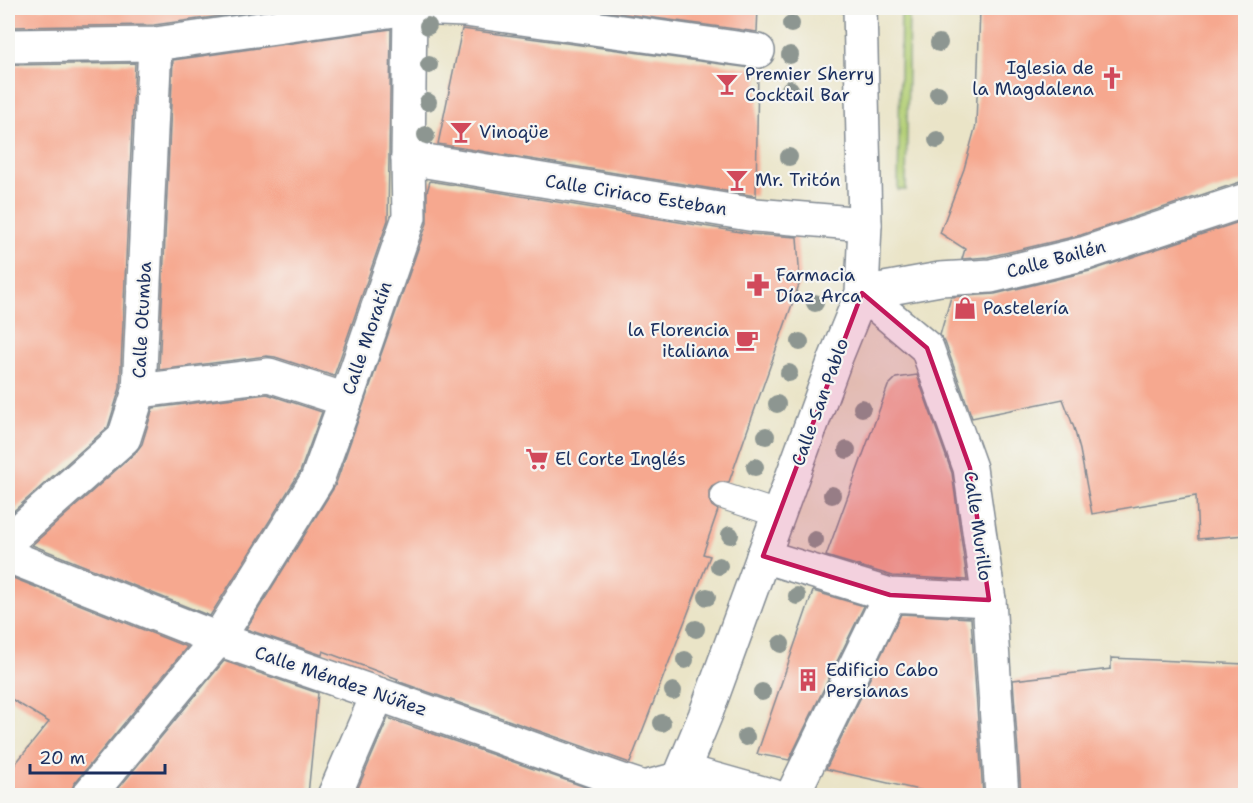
<svg xmlns="http://www.w3.org/2000/svg" width="1253" height="803" viewBox="0 0 1253 803" font-family="'Shantell Sans',sans-serif">
<rect width="100%" height="100%" fill="#f6f6f2"/>
<filter id="ink" filterUnits="userSpaceOnUse"><feTurbulence type="fractalNoise" baseFrequency=".0167" numOctaves="2"/><feDisplacementMap in="SourceGraphic" scale="12" xChannelSelector="R" yChannelSelector="G"/><feConvolveMatrix kernelMatrix="1 2 1 2 8 2 1 2 1" color-interpolation-filters="sRGB"/></filter>
<filter id="wash" filterUnits="userSpaceOnUse"><feTurbulence type="fractalNoise" baseFrequency=".008" numOctaves="4" result="noise"/><feDisplacementMap in="SourceGraphic" scale="24" xChannelSelector="R" yChannelSelector="G"/><feGaussianBlur stdDeviation="1.35" result="paint"/><feColorMatrix in="noise" values="0 0 0 0 0 0 0 0 0 0 0 0 0 0 0 0 0 1.4 0 .05"/><feComposite in="paint" operator="in"/></filter>
<g filter="url(#wash)">
<rect width="100%" height="100%" fill="#eae4c7"/>
<path fill="#b3cf75" stroke="#677f6a" stroke-width="1.5" d="M901 8H909L906 190H898Z"/>
<g id="blocks">
<path fill="#f6a88f" d="M8 8H279L154 25 8 27Z
M582 8H758L757 32Z
M980 8H1245V182H1240L1081 235 988 257 962 259 965 249 940 233 964 169 976 125Z
M391 29 388 220 334 376 275 357 267 356 159 370 173 60Z
M462 29 758 69 756 196 438 144Z
M135 63 120 388 108 427 8 516V65Z
M430 181 752 234 797 237 800 282 729 482H719L713 485 709 491V500L712 506 718 510 703 554 710 556 630 763 397 681 398 679 323 651 322 655 246 629 335 486 427 223V192Z
M1245 220V535L1198 539 1196 496 1092 514 1080 450 1074 428 1063 399 972 418 945 342 940 335 951 297 995 294 1090 271Z
M917 375 952 473 967 580 893 576 826 556 888 386 896 378Z
M267 394 322 412 300 472 210 616 32 545 136 452 142 444 153 408Z
M8 576 187 647 74 784 70 795H8V773L49 722 8 697Z
M813 591 864 606 789 760 757 754Z
M901 614 971 618 983 795H941L826 769Z
M1111 658 1245 664V795H1021L1013 680 1111 669Z
M224 661 318 693 308 795H113Z
M388 718 608 795H355Z"/>
</g>
</g>
<g filter="url(#ink)">
<use href="#blocks" fill-opacity="0" stroke="#828a92" stroke-width="1.5"/>
<g fill="none" stroke-linecap="round" stroke-linejoin="round">
<g stroke="#828a92" stroke-width="28">
<path id="service" d="M723 496 778 514"/>
</g>
<g stroke="#828a92" stroke-width="36">
<path id="pedestrian" d="M412 8 465 10 758 51
M8 46 155 44 409 8
M408 158 755 215 865 224
M139 391 269 375 346 400
M8 541 124 438 139 391 155 44
M763 556 890 595 989 600
M678 779 702 776 773 796
M334 796 378 694
M792 796 890 595"/>
</g>
<g stroke="#828a92" stroke-width="36">
<path id="minor" d="M862 293 927 348 970 468 989 600 1002 796
M862 293 940 279 991 276 1086 253 1246 200
M8 556 218 639 378 694 623 781 644 788 678 779
M88 796 218 639 317 480 346 400 409 217 408 158 410 8
M672 796 705 716 836 357 862 293 865 224 860 8"/>
</g>
<use href="#service" stroke="#fff" stroke-width="26"/>
<use href="#pedestrian" stroke="#fff" stroke-width="33"/>
<use href="#minor" stroke="#fff" stroke-width="33"/>
</g>
<g fill="#8d9691">
<circle cx="791" cy="24" r="9"/>
<circle cx="428" cy="26" r="9"/>
<circle cx="939" cy="43" r="9"/>
<circle cx="790" cy="55" r="9"/>
<circle cx="429" cy="65" r="9"/>
<circle cx="790" cy="89" r="9"/>
<circle cx="938" cy="94" r="9"/>
<circle cx="428" cy="102" r="9"/>
<circle cx="426" cy="135" r="9"/>
<circle cx="937" cy="140" r="9"/>
<circle cx="789" cy="157" r="9"/>
<circle cx="815" cy="303" r="9"/>
<circle cx="800" cy="342" r="9"/>
<circle cx="789" cy="373" r="9"/>
<circle cx="777" cy="404" r="9"/>
<circle cx="862" cy="408" r="9"/>
<circle cx="766" cy="436" r="9"/>
<circle cx="847" cy="450" r="9"/>
<circle cx="755" cy="467" r="9"/>
<circle cx="832" cy="495" r="9"/>
<circle cx="730" cy="535" r="9"/>
<circle cx="815" cy="540" r="9"/>
<circle cx="719" cy="566" r="9"/>
<circle cx="797" cy="596" r="9"/>
<circle cx="707" cy="597" r="9"/>
<circle cx="696" cy="629" r="9"/>
<circle cx="781" cy="644" r="9"/>
<circle cx="685" cy="660" r="9"/>
<circle cx="673" cy="691" r="9"/>
<circle cx="762" cy="692" r="9"/>
<circle cx="662" cy="723" r="9"/>
<circle cx="746" cy="737" r="9"/>
</g>
</g>
<path fill="#c2185b" fill-opacity="0.2" stroke="#c2185b" stroke-width="4.5" stroke-linejoin="round" d="M862 293 927 348 970 468 989 600 890 595 763 556Z"/>
<defs>
<g id="church-bare" transform="scale(1.8)"><path d="M-1.2-6h2.4v3.5h3.3v2.4h-3.3V6h-2.4V-.1h-3.3v-2.4h3.3Z" fill="#d1495b" stroke="#f6f6f2" stroke-width="2.5" paint-order="stroke"/></g>
<g id="bar-bare" transform="scale(1.8)"><path d="M-6-5H6L.8 .8V4.5H3.5V6h-7V4.5H-.8V.8Z" fill="#d1495b" stroke="#f6f6f2" stroke-width="2.5" paint-order="stroke"/></g>
<g id="pharmacy-bare" transform="scale(1.8)"><path d="M-2-6h4v4h4v4h-4v4h-4v-4h-4v-4h4Z" fill="#d1495b" stroke="#f6f6f2" stroke-width="2.5" paint-order="stroke"/></g>
<g id="shop-bare" transform="scale(1.8)"><path d="M-5-2.5h2.3a2.7 3.5 0 0 1 5.4 0H5L5.5 6h-11ZM-1.5-2.5h3a1.5 2.3 0 0 0-3 0Z" fill="#d1495b" stroke="#f6f6f2" stroke-width="2.5" paint-order="stroke"/></g>
<g id="cafe-bare" transform="scale(1.8)"><path d="M-5.5-4.5H6V0H3Q3 3.5 0 3.5H-2.5Q-5.5 3.5-5.5 0ZM3-3.2v2h1.7v-2ZM-6 4.5H4V6H-6Z" fill="#d1495b" stroke="#f6f6f2" stroke-width="2.5" paint-order="stroke"/></g>
<g id="supermarket-bare" transform="scale(1.8)"><path d="M-6-5.5h2.5l.6 2H6L4.5 2H-2.5L-4.4-4H-6ZM-1.5 3.2a1.3 1.3 0 1 0 .1 0ZM3 3.2a1.3 1.3 0 1 0 .1 0Z" fill="#d1495b" stroke="#f6f6f2" stroke-width="2.5" paint-order="stroke"/></g>
<g id="building-bare" transform="scale(1.8)"><path d="M-4-6H4V6H1V3H-1V6H-4ZM-2.5-4.3h1.7v1.8h-1.7ZM.8-4.3h1.7v1.8H.8ZM-2.5-1h1.7V.8h-1.7ZM.8-1h1.7V.8H.8Z" fill="#d1495b" stroke="#f6f6f2" stroke-width="2.5" paint-order="stroke"/></g>
</defs>
<g fill-rule="evenodd">
<use href="#church-bare" x="1112" y="78"/>
<use href="#bar-bare" x="727" y="84"/>
<use href="#bar-bare" x="461" y="132"/>
<use href="#bar-bare" x="737" y="180"/>
<use href="#pharmacy-bare" x="758" y="285"/>
<use href="#shop-bare" x="965" y="308"/>
<use href="#cafe-bare" x="747" y="340"/>
<use href="#supermarket-bare" x="537" y="459"/>
<use href="#building-bare" x="808" y="680"/>
</g>
<g text-anchor="middle" stroke-width="4.5" stroke-linejoin="round" paint-order="stroke">
<g font-size="18" fill="#1b2f5e" stroke="#f6f6f2" text-anchor="start">
<text x="1094" y="74" text-anchor="end">Iglesia de<tspan x="1094" dy="21">la Magdalena</tspan></text>
<text x="745" y="80">Premier Sherry<tspan x="745" dy="21">Cocktail Bar</tspan></text>
<text x="479" y="138">Vinoqüe</text>
<text x="755" y="186">Mr. Tritón</text>
<text x="776" y="281">Farmacia<tspan x="776" dy="21">Díaz Arca</tspan></text>
<text x="983" y="314">Pastelería</text>
<text x="729" y="336" text-anchor="end">la Florencia<tspan x="729" dy="21">italiana</tspan></text>
<text x="555" y="465">El Corte Inglés</text>
<text x="826" y="676">Edificio Cabo<tspan x="826" dy="21">Persianas</tspan></text>
</g>
<g font-size="18" fill="#1b2f5e" stroke="#f6f6f2">
<text transform="translate(636 195) rotate(9)" y="6">Calle Ciriaco Esteban</text>
<text transform="translate(1056 259) rotate(-15)" y="6">Calle Bailén</text>
<text transform="translate(142 320) rotate(-87)" y="6">Calle Otumba</text>
<text transform="translate(367 338) rotate(-71)" y="6">Calle Moratín</text>
<text transform="translate(820 402) rotate(-70)" y="6">Calle San Pablo</text>
<text transform="translate(978 526) rotate(82)" y="6">Calle Murillo</text>
<text transform="translate(341 681) rotate(19)" y="6">Calle Méndez Núñez</text>
</g>
</g>
<rect width="1253" height="803" fill="none" stroke="#f6f6f2" stroke-width="30"/>
<path d="M30 764v9h135v-9" fill="none" stroke="#1b2f5e" stroke-width="3"/>
<text x="39" y="764" font-size="18" fill="#1b2f5e" stroke="#f6f6f2" stroke-width="4.5" paint-order="stroke">20 m</text>
</svg>
